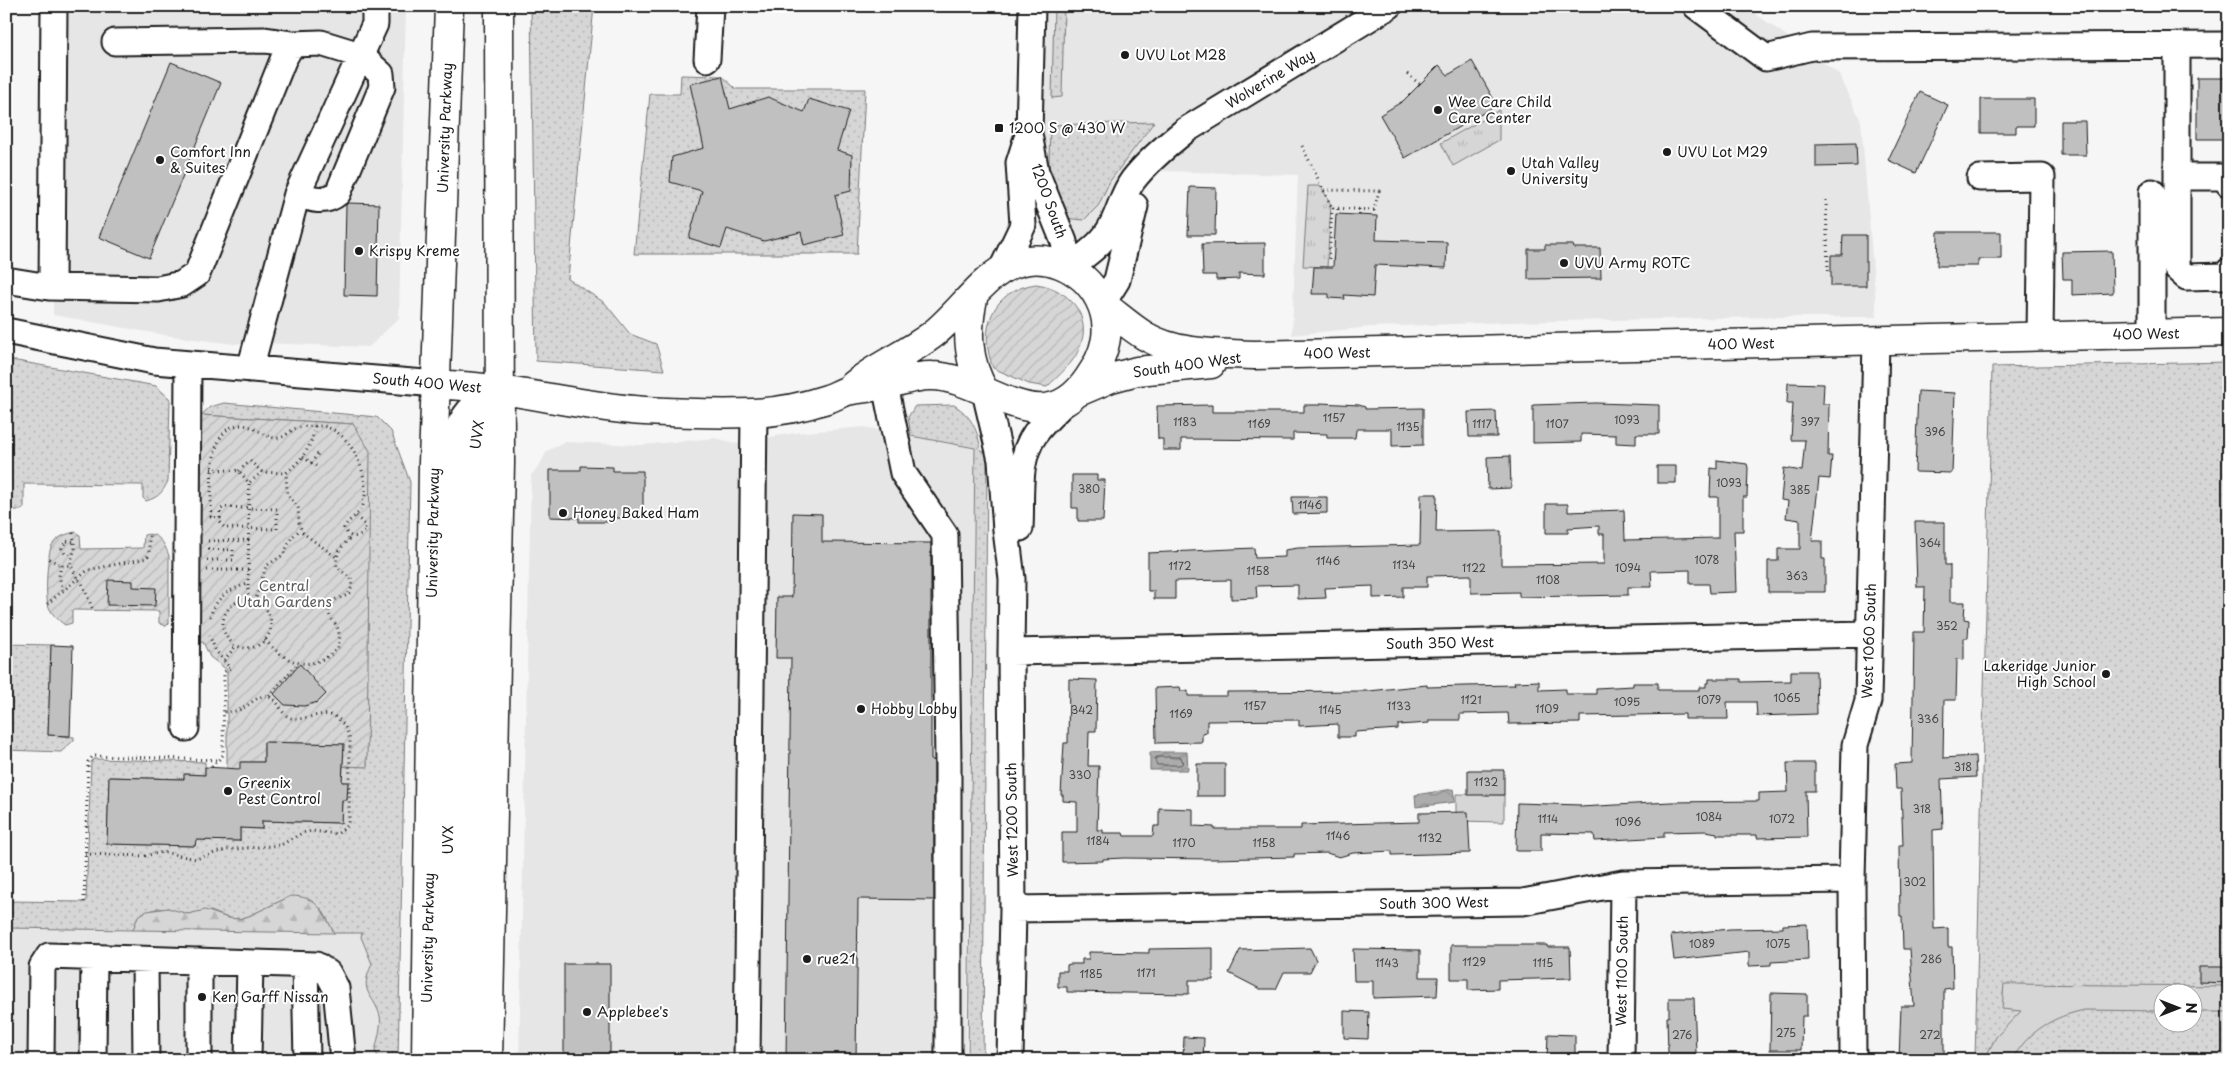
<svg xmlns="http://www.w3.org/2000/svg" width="2235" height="1066" viewBox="0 0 2235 1066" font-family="'Playpen Sans',sans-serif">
<defs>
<pattern id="grass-dots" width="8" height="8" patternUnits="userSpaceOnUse" patternTransform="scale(1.25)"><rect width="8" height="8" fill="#d6d6d6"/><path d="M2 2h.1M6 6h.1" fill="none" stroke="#b7b7b7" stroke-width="1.8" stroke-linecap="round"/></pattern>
<pattern id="forest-firs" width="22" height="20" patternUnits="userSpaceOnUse" patternTransform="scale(1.25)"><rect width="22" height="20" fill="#d6d6d6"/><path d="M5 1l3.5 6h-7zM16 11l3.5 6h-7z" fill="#b7b7b7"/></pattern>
<pattern id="park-tufts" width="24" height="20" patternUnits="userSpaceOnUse" patternTransform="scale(1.25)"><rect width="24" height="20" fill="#d6d6d6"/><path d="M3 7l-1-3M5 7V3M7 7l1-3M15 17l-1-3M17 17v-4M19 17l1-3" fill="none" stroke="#b7b7b7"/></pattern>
<pattern id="garden-furrows" width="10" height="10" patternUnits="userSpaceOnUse" patternTransform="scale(1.25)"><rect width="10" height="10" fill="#d6d6d6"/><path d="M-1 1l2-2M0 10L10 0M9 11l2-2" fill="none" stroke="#b7b7b7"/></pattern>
<pattern id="water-waves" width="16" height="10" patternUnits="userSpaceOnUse" patternTransform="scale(1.25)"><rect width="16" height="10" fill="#acacac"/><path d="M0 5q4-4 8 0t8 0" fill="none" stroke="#939393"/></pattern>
</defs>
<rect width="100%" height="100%" fill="#f6f6f6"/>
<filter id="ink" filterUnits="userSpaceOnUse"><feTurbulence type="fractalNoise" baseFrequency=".02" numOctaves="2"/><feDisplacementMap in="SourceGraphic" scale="10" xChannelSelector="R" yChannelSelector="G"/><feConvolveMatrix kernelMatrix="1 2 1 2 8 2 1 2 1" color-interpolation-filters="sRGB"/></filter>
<g filter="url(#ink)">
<path fill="#e6e6e6" d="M188 6H392L305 143 249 342 234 344 164 335 53 315 54 15Z
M394 6H406L399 318 369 347 261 343 294 194Z
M1045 6H1745L1839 74 1861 121 1877 317H1776L1510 322 1371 327 1292 335 1298 175 1129 170 1102 230 1079 245 1076 243 1049 190 1040 126Z
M864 427 975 448 966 1060H519L531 475 539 466 547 451 565 442 642 445 715 438 735 443 794 433Z
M6 928 399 934 398 1060H6Z"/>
<path fill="url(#grass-dots)" stroke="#797979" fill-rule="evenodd" d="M531 6H594L568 279 605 303 630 334 656 344 664 370 536 361Z
M1054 6H1064L1062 97 1052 98Z
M681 75 722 76 736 89H865L857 254H634L650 94H680Z
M1154 122 1110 181 1098 206 1084 220 1062 218 1048 198 1050 125Z
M6 359 156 386 170 399 168 481C162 493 159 497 146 501L143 498V485L24 484V508L21 510H6Z
M2229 362V1060H1975L1992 367ZM2162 994H2192V1024H2162Z
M224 403 377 417 391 431 410 482 398 1060H380L375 1051C377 1041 382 1026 380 1016 373 992 358 994 372 964L361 937 362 933H334L322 909 291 896 249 916 239 919 228 918 211 911 188 914 158 908 138 916 133 930 6 928V901L86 902 91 762 94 759 205 762V775L185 774 184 779 109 777 107 844 195 846 196 840 240 841V828L262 829V821L341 823 342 800H347L348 782H342L343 766H367L353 424 201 415 210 407Z
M954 405C972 416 978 431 981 451H987L983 1060H968L975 448 911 436 908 417 915 406Z
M6 644 51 645 48 735 74 737V740L61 752 6 750Z"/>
<path fill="url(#forest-firs)" stroke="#797979" d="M291 896C317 896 323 911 334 933L133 930 138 916 147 911 168 908 188 914 205 910 228 918 239 919 249 916Z"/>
<path fill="url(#park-tufts)" stroke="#797979" d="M1499 110V140L1453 166 1441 143Z
M1308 186H1321L1331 205 1327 267 1303 266Z"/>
<path fill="url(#garden-furrows)" stroke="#797979" d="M1036 284C1068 288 1094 316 1079 349 1073 364 1059 375 1047 387L1029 384 993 368C978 329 992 290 1036 284Z
M201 415 353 424 370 451 367 767 343 766V744L264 742V762H241L240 772 227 771V670L210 657 203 642 197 643Z
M75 532 80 535 81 549 143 548 144 535C158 531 165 544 169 556V623L166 626 159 623V611L72 610V623L65 625C58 620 50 613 48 604 45 594 47 554 52 545 57 537 66 534 75 532Z"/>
<path fill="#d6d6d6" stroke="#797979" d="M1456 794 1504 795V822L1456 821Z
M2004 984 2229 986V1012H2193L2192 994H2162V1011L2085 1010C2054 1016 2028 1031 2012 1060H1984L1996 1037 2021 1011 2002 1009Z"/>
<path fill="url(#water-waves)" stroke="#727272" d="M1150 752H1187L1188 770H1150Z
M1453 789 1455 802 1416 807 1415 795Z"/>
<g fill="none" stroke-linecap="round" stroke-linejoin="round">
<path stroke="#565656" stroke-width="1" d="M1157 757H1181L1183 763 1180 765H1157L1155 760Z"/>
</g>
<path fill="#c0c0c0" stroke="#1c1c1c" d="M1472 61 1497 105 1405 158 1380 115 1403 101 1439 65 1448 75Z
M171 62 221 83 149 258 99 237Z
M722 76 730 109 768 97 804 112 809 99 849 111 837 150 852 155 851 191 835 195 844 235 804 245 801 232 764 241 727 229 721 248 689 238 702 191 670 182 672 157 704 148 690 84Z
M2197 78H2229V139H2197Z
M1920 92 1948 105 1916 173 1888 160Z
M1981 99H2034V126H2016V133H1981Z
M2061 121H2085L2086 155H2061Z
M1856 143 1857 166 1816 167V144Z
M1190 187 1216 188 1215 235H1188Z
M348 203 379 204 377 296 344 295 346 205Z
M1336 214 1377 216 1376 240 1447 242 1446 268 1375 265 1373 297 1344 295 1345 299 1329 298V294H1312L1314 267H1333Z
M1938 232H2001V259H1978V266H1937Z
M1843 235H1866V286H1831V255H1842Z
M1265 243V274L1239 273V279L1216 280V275H1203L1202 244Z
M1545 245H1573L1574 248H1600L1601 278 1528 279V249H1545Z
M2112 251 2113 293 2072 295V279H2063L2062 252Z
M1788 383 1824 384 1823 404H1829L1828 456H1832L1830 479 1819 478 1812 541H1822V559H1825V592H1768V561H1778V549H1800V520L1786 518 1788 501 1781 500 1784 468 1802 471 1805 440H1791L1793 403H1787Z
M1918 391 1955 393 1952 473 1915 472Z
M1320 403 1359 405 1365 407V409L1423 408V445L1392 446V429H1358L1356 430 1355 438H1327V434L1293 433V440L1181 439V450H1163V439H1158L1157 406 1212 405V412H1304V405H1320Z
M1596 403 1659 405V434H1636V444L1616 443V435L1581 434V442L1533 443V405Z
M1496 411 1497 437H1469L1468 412Z
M1510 456 1511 488 1488 489 1487 457Z
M1717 460 1747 464 1748 468 1747 497H1743V531H1734L1736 592 1710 593 1709 584H1690V570L1651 571 1652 587H1628V595L1519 597V592L1471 593V575L1427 576V587H1403V597L1373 598V586L1325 588 1326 598 1298 599V585L1256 586 1257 598 1231 599V580L1175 581V599H1154V591H1148V553L1254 548 1255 558 1285 557V550L1298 548 1420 545 1421 494H1437L1436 532 1501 531V565L1604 564V534H1599V526L1568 528V533H1546V504H1568V512L1624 510 1625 540 1718 538V497H1710L1711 468 1717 469Z
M581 466 613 467V471H643V518H614V522H579V518L550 517V470H581Z
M1657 466H1676V483H1657Z
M1072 475H1097V480H1105L1103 521H1078V508H1072Z
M1292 497H1327V513L1293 514Z
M793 513 822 514V542L931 543V760H934V900L858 899 856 1060H786L791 658H776L777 597H792Z
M1915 522H1945V565H1950V602H1965L1964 619 1969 620 1968 638H1964V660L1957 659 1956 700H1944L1943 758 1975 756 1976 777 1941 779 1943 829 1933 830 1934 929 1948 928V947H1952L1953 988 1944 989V1060H1899L1901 1006H1914L1910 949H1903L1902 916H1900L1899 845H1903L1901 789H1896L1895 764 1912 763 1914 632H1924L1925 587H1917Z
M108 580 133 581V587L156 588 155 606 107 605Z
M51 645 73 646 70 736 48 735Z
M300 664 326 694 318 702 304 706 285 705 274 694Z
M1791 671H1816L1817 714 1757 716 1756 702H1727L1728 719H1685V714L1580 716V723L1509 724 1508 713 1460 714V720H1429V723L1398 725V729L1355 732V737H1338V724L1299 726V720L1207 721V732L1202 733V742L1156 743 1155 688 1180 687 1181 691H1188V696H1227V692L1369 691 1427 685V687L1465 686 1515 685 1514 682 1539 681V690L1566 689V694H1596V688L1633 686V683H1658V690H1699V687H1706V683H1709V679H1741V682L1791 681Z
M1069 679 1097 680 1096 731H1089L1088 766H1099L1097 830H1103V833H1123L1124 836H1153L1154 826H1159V808L1193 809V826L1214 827V829H1301V825L1419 822V813L1468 812 1470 853 1392 855V851L1353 853 1339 857 1327 853 1294 854V857L1214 859 1124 858 1103 859V861L1062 862V832H1077V802L1063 801V795H1061L1064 743H1068Z
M264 742 344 744 342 782H348L347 800H342L341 823 262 821V829L240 828V841L196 840 195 846 107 844 109 777 184 779V774L205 775V767L240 769V762H264Z
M1787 763H1815V791H1806L1807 837 1757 838V835H1717V833L1706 831 1664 832V837L1595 841 1594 834 1541 833V851H1516L1517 803 1581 805 1580 807 1671 802 1759 801V793L1788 792Z
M1197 764H1225V796H1197Z
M1468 770H1504V795H1468Z
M1807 924 1808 960 1771 962V965L1749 966V952L1674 960 1671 935 1730 929 1783 928V925Z
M1451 945H1547V947H1570L1571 978 1498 980V989L1468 990V979H1451Z
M1213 948V980H1189V994L1067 992V987H1058V971H1067V965L1070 964H1082V959H1089V952L1149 953V949Z
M1310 948 1316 960 1310 972H1284L1276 989H1260L1229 973 1240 950Z
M1353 949 1420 950V977H1438L1437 996 1373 998V981H1354Z
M564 964H610V1060H564Z
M2199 967H2229V983L2199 982Z
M1771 993 1807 994V1016H1802L1801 1050H1770Z
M1669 998H1694L1696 1053H1668L1667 1017H1669Z
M1344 1011 1369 1012 1368 1039 1344 1038Z
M1548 1034 1575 1035V1060H1547Z
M1184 1037 1204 1038 1203 1060H1183Z"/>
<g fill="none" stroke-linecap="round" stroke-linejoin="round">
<g stroke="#1c1c1c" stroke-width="29">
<path id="minor" d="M1032 6 1029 134 1036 172 1064 242 1069 268
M1696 6 1766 58 1812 47 2229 45
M115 42 265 40 292 44
M2177 45V269L2186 277 2225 276 2229 271
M707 59 710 6
M2177 177H2224L2229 184
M1980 178 2042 177 2040 336
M1069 268C1082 257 1099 247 1108 232 1119 216 1121 196 1133 180 1147 162 1167 145 1186 130L1389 6
M1002 269 1023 225 1019 163 1026 141
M6 280 49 287 158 289 182 284 197 274 283 60 292 44 321 43 360 55 381 74 382 87 338 193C325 204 311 199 297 194
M52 287 54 6
M1102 304 1117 280 1135 206
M6 331 154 361 437 384
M2152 334V192
M250 369 297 194 375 24V6
M885 385 903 473 945 535 948 763V1060
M985 392 1001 460 1006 530 1012 579 1011 652 1013 909 1010 1060
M1020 528C1022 497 1016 461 1035 434 1043 422 1056 411 1067 400
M1011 652 1869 634
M186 728 188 365
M1013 909 1523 902 1623 883 1852 880
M145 960 146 1060
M199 961V1060
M305 965 307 1060
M41 1060 42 967 49 956 316 965 328 973 336 988 343 1060
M93 1060 94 958
M248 1060 250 963
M446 1060 452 444C462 414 472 403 500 390
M470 1060 474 452 481 413 491 398
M747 1060 754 413
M1621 1060 1623 883
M1853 1060 1852 880 1855 745 1868 701 1876 340"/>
</g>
<g stroke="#1c1c1c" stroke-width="31">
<path id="major" d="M974 294C966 328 966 361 985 392
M1102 304C1116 314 1130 327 1145 336 1178 355 1217 353 1254 355L2229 332
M437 384C458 386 480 387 501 390 549 397 597 408 645 411 681 413 717 414 753 413 778 412 803 407 827 399 834 397 840 393 847 391 859 388 872 388 884 385 900 382 916 375 932 376 987 377 1042 446 1088 379 1105 355 1114 328 1099 299 1091 283 1077 271 1060 264 1000 242 971 305 932 335 904 356 873 367 847 391
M1078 392 1111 378 1137 371 1211 364
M426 1060 433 463 449 6
M488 1060 500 463 499 6"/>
</g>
<path stroke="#1c1c1c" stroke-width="3" stroke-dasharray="1 4" stroke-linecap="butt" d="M2092 6V15
M1407 74 1420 84
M1302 146 1332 208 1374 210 1379 191 1324 190
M1826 200 1828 272H1831
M1332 208 1329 259H1334
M1338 209V214
M1359 209V215
M315 426C312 447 302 460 286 473L287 493 298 508 299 524 303 533 336 557
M303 457 316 466
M311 463 320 451
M211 469 239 471 249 483 262 472 286 473
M239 471 250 461 262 472
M210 517 220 518V510L224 507 277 509V529L225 528 221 524 220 518
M211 517C212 494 205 424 242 425 256 426 265 438 277 438 284 438 289 432 294 429 301 426 313 426 321 426 351 429 372 478 363 505 359 516 349 518 344 528 348 538 357 539 365 532V525L356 516
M73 533 75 548 71 561V565L77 578 82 583 93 610
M208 541 249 540
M73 542 66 541 62 548 65 554 73 553
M49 559 63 566 71 565
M207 560H233V550L208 549
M61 565 59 576 63 590
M207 570H249
M248 600 249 483
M223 624a24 24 0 1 1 48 0a24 24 0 1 1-48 0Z
M255 602 266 566 283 555 292 537 301 529
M47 604 88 570 147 558 149 553V534
M210 617C216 597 229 589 248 584
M209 635 216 651 230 668 224 672 223 755 212 767
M265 640C289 665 310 673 338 649 338 644 341 638 339 633 336 617 324 621 331 601L348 595 352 587 351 579 337 567C335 553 341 547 351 537
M224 660 236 646
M269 696 298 663
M85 854 144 856 163 852 196 859 225 850 281 845 302 833 312 831 337 834 347 826 349 819 350 740C336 692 305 729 287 716 278 709 281 701 265 695 246 702 248 712 224 712
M84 902 88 762 93 756 219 760"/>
<use href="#minor" stroke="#fff" stroke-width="25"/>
<use href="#major" stroke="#fff" stroke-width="28"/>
</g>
</g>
<g fill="#1c1c1c" stroke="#fff" stroke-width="2">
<circle cx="1125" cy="55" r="5"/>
<circle cx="1438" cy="110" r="5"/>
<rect x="994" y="123" width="10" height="10" rx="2.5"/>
<circle cx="1667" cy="152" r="5"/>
<circle cx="160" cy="160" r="5"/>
<circle cx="1511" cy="171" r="5"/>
<circle cx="359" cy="251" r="5"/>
<circle cx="1564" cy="263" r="5"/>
<circle cx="563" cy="513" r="5"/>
<circle cx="2106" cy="674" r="5"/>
<circle cx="861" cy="709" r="5"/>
<circle cx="228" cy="791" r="5"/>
<circle cx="807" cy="959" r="5"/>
<circle cx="202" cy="997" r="5"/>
<circle cx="587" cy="1012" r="5"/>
</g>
<g text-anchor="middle" stroke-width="4" stroke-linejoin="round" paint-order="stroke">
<g font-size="11" fill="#454545">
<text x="1334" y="422">1157</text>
<text x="1627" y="424">1093</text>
<text x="1185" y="426">1183</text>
<text x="1810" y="426">397</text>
<text x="1259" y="428">1169</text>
<text x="1482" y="428">1117</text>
<text x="1557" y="428">1107</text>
<text x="1408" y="431">1135</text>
<text x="1935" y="436">396</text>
<text x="1729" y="487">1093</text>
<text x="1089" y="493">380</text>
<text x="1800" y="494">385</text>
<text x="1310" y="509">1146</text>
<text x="1930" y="547">364</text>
<text x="1707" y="564">1078</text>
<text x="1328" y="565">1146</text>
<text x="1404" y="569">1134</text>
<text x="1180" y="570">1172</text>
<text x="1474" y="572">1122</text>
<text x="1628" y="572">1094</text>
<text x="1258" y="575">1158</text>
<text x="1797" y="580">363</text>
<text x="1548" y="584">1108</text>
<text x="1947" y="630">352</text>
<text x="1787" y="702">1065</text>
<text x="1471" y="704">1121</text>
<text x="1709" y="704">1079</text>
<text x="1627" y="706">1095</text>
<text x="1255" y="710">1157</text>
<text x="1399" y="710">1133</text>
<text x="1547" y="713">1109</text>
<text x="1082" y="714">342</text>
<text x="1330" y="714">1145</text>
<text x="1181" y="718">1169</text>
<text x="1928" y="723">336</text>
<text x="1963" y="771">318</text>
<text x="1080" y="779">330</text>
<text x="1486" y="786">1132</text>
<text x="1922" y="813">318</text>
<text x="1709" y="821">1084</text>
<text x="1548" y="823">1114</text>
<text x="1782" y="823">1072</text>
<text x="1628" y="826">1096</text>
<text x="1338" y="840">1146</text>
<text x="1430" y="842">1132</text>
<text x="1098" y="845">1184</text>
<text x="1184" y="847">1170</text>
<text x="1264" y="847">1158</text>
<text x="1915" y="886">302</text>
<text x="1702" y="948">1089</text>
<text x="1778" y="948">1075</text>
<text x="1931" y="963">286</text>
<text x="1474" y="966">1129</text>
<text x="1387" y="967">1143</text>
<text x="1543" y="967">1115</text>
<text x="1146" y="977">1171</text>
<text x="1091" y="978">1185</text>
<text x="1786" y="1037">275</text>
<text x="1682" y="1039">276</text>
<text x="1930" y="1039">272</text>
</g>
<g font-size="14" fill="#1c1c1c" stroke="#fff" text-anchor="start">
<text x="1135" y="60">UVU Lot M28</text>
<text x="1448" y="107">Wee Care Child<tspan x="1448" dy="16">Care Center</tspan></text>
<text x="1009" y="133">1200 S @ 430 W</text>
<text x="170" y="157">Comfort Inn<tspan x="170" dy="16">&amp; Suites</tspan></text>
<text x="1677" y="157">UVU Lot M29</text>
<text x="1521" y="168">Utah Valley<tspan x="1521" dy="16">University</tspan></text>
<text x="369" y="256">Krispy Kreme</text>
<text x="1574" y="268">UVU Army ROTC</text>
<text x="573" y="518">Honey Baked Ham</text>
<text x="2096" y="671" text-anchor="end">Lakeridge Junior<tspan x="2096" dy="16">High School</tspan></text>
<text x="871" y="714">Hobby Lobby</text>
<text x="238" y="788">Greenix<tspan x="238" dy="16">Pest Control</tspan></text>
<text x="817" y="964">rue21</text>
<text x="212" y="1002">Ken Garff Nissan</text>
<text x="597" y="1017">Applebee's</text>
</g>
<g font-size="14" fill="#1c1c1c" stroke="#fff">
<text transform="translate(1270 79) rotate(-31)" y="5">Wolverine Way</text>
<text transform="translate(445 128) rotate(-88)" y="5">University Parkway</text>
<text transform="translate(1049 201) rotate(70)" y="5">1200 South</text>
<text transform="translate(2146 334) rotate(-1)" y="5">400 West</text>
<text transform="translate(1741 344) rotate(-1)" y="5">400 West</text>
<text transform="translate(1337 353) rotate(-1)" y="5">400 West</text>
<text transform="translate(1187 365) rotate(-8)" y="5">South 400 West</text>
<text transform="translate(427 383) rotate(5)" y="5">South 400 West</text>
<text transform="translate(477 435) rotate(-82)" y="5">UVX</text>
<text transform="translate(433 533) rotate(-89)" y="5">University Parkway</text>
<text transform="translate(1869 641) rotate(-88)" y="5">West 1060 South</text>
<text transform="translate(1440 643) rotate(-1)" y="5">South 350 West</text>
<text transform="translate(1012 820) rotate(-91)" y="5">West 1200 South</text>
<text transform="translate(448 840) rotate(-90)" y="5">UVX</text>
<text transform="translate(1434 903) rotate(-1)" y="5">South 300 West</text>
<text transform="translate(428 938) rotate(-89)" y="5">University Parkway</text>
<text transform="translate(1622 971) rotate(-89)" y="5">West 1100 South</text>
</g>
<g font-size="14" fill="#5d5d5d" stroke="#fff">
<text x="284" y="591">Central<tspan x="284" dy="16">Utah Gardens</tspan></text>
</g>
</g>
<rect width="2235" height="1066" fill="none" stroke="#fff" stroke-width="25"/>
<rect x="12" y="12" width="2210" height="1041" fill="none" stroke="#1c1c1c" stroke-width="2" filter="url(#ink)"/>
<g transform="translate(2178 1008) rotate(90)"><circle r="24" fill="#ffffff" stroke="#a4a4a4"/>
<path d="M0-4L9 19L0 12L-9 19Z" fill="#1c1c1c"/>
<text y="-8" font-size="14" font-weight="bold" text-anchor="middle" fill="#1c1c1c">N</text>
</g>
</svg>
